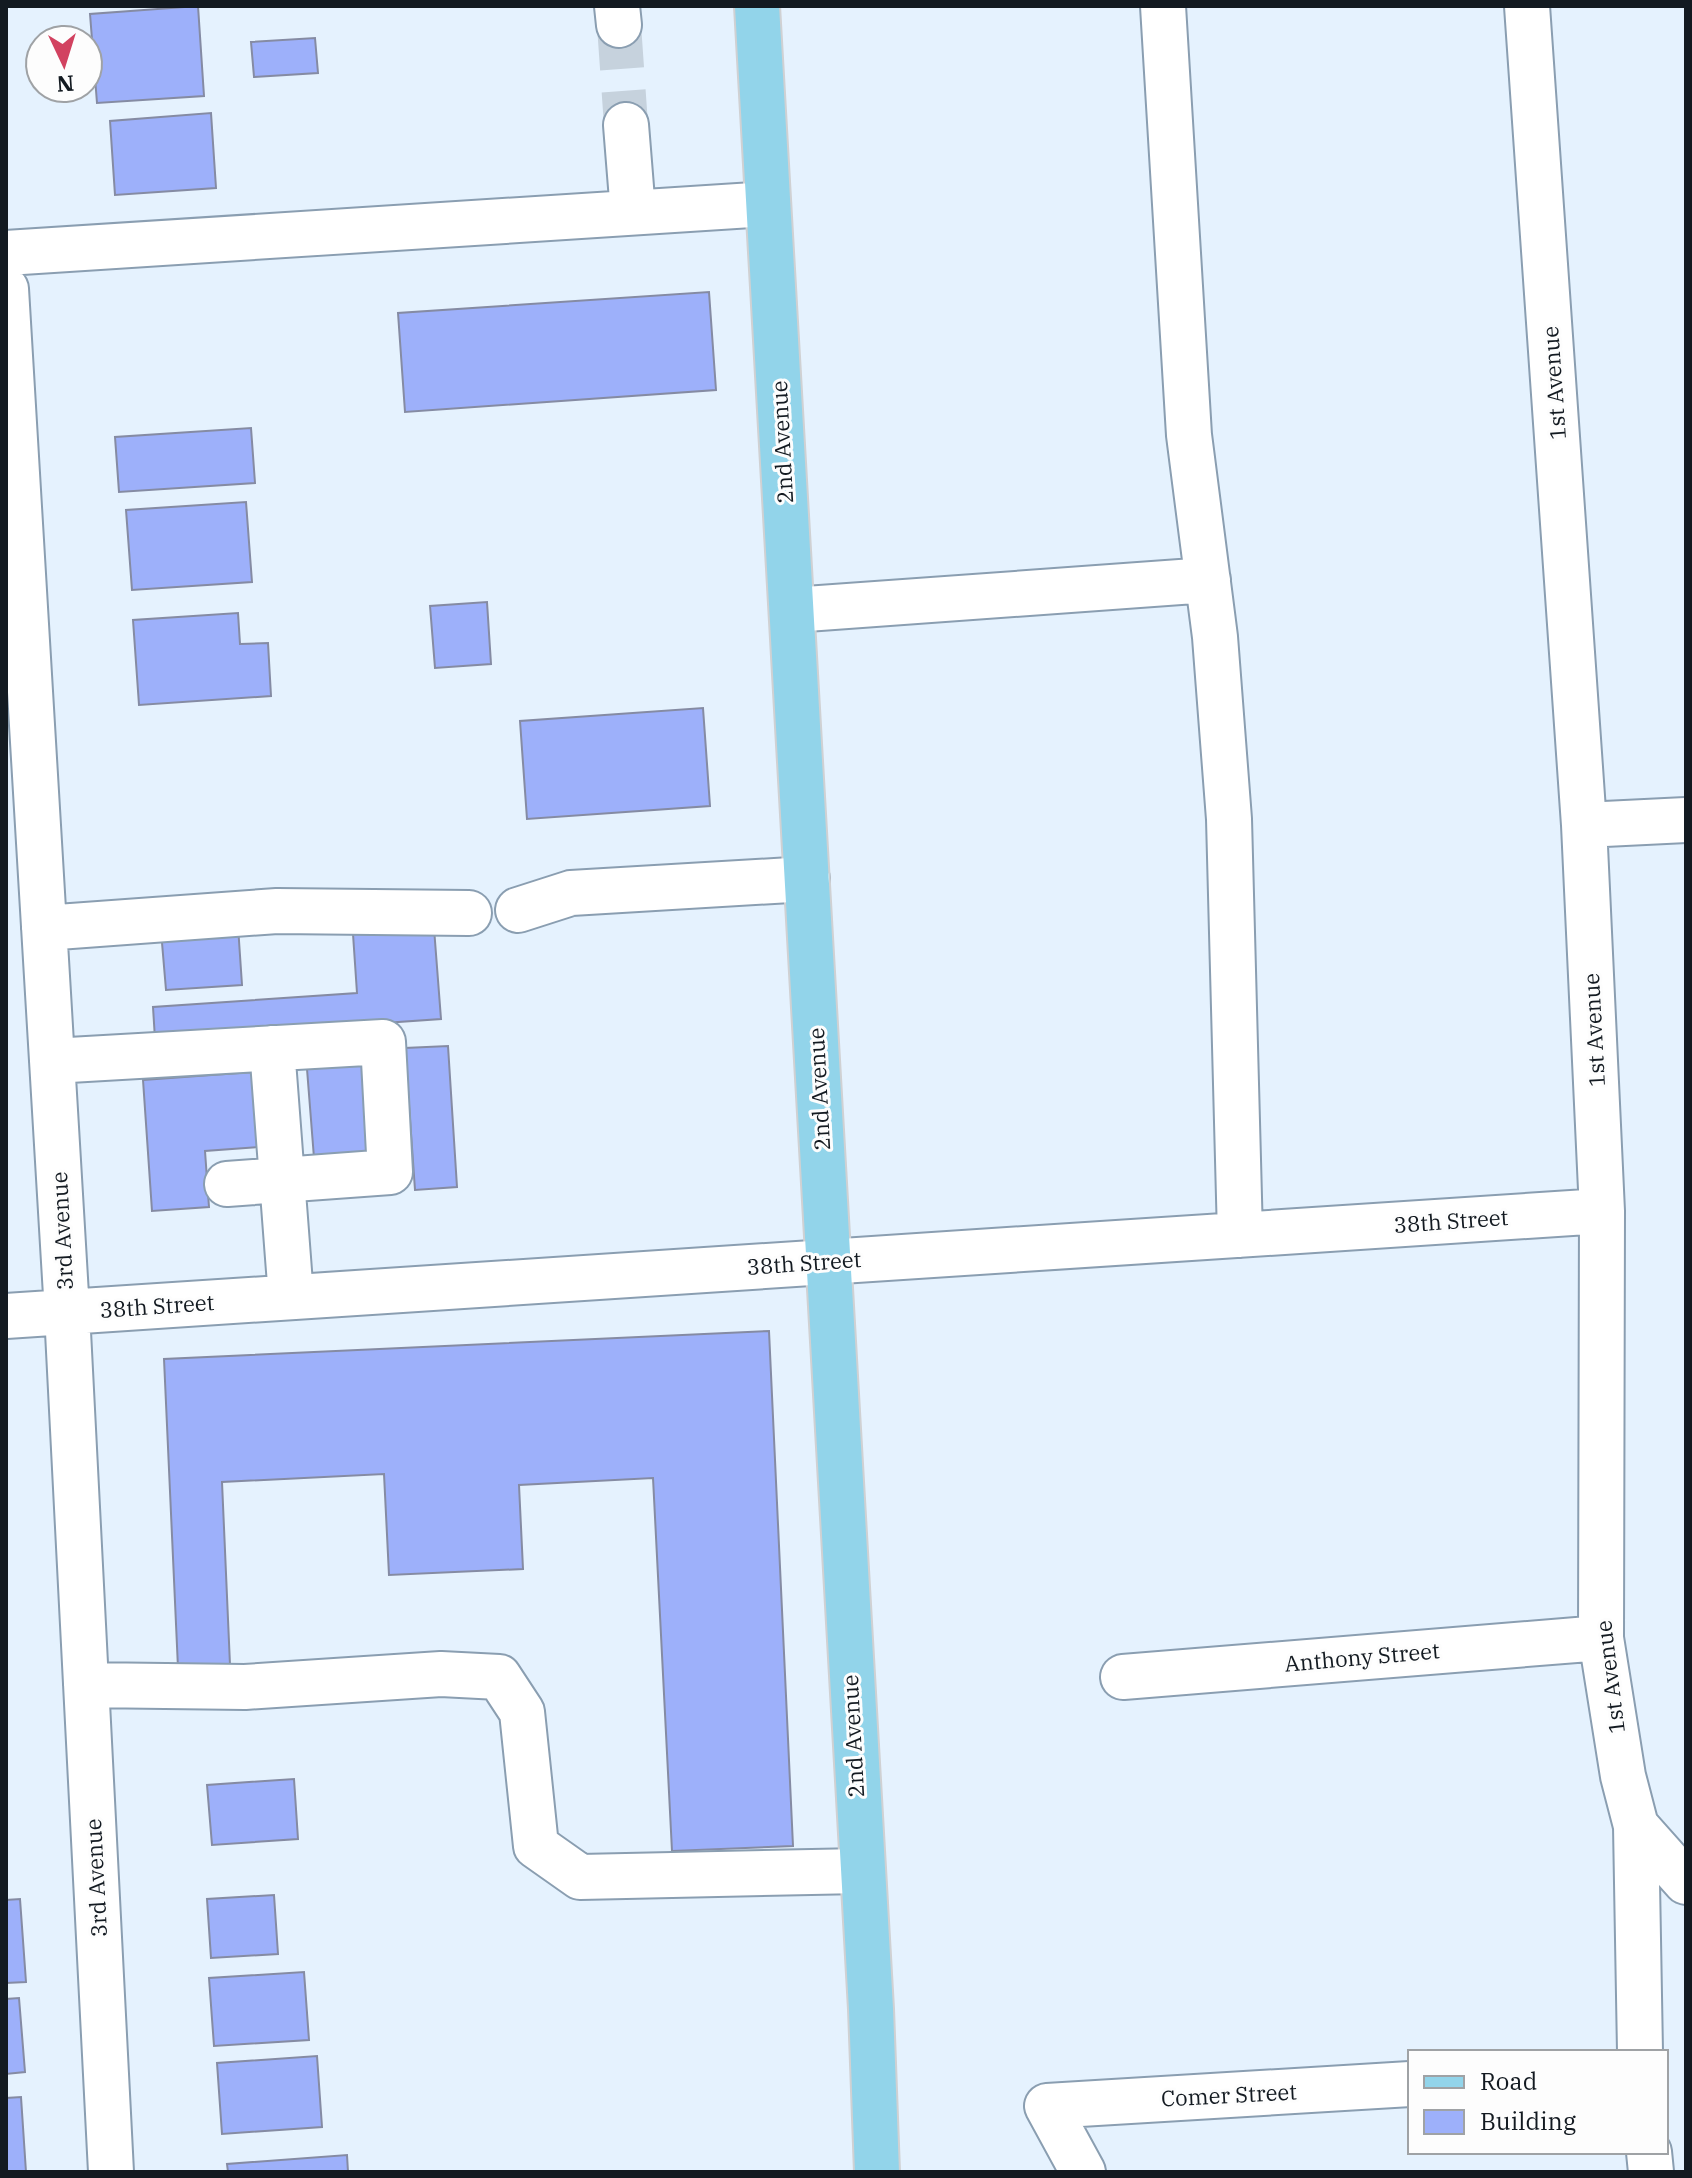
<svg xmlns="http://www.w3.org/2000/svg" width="1692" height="2178" viewBox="0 0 1692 2178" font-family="'IBM Plex Serif',serif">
<rect width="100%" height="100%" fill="#e5f2fe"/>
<path fill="#9db0fa" stroke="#858ba3" stroke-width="2" d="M198 6 204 96 97 103 90 14Z
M315 38 318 73 254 77 251 42Z
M211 113 216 188 115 195 110 121Z
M709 292 716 390 405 412 398 313Z
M251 428 255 483 119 492 115 437Z
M246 502 252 582 132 590 126 510Z
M487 602 491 664 435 668 430 606Z
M238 613 240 644 268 643 271 696 139 705 133 620Z
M703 708 710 806 527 819 520 721Z
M238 926 242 985 166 990 161 931Z
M434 928 441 1019 155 1039 153 1007 357 993 353 934Z
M448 1046 457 1187 415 1190 405 1048Z
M367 1064 374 1153 314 1158 307 1069Z
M253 1072 258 1147 205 1151 209 1207 152 1211 143 1080Z
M769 1331 793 1846 672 1851 653 1478 519 1485 523 1569 389 1575 384 1474 222 1482 230 1665 178 1668 164 1359Z
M294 1779 298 1839 212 1845 207 1785Z
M274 1895 278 1954 211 1958 207 1899Z
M20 1899 26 1982 6 1983V1900Z
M304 1972 309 2040 214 2046 209 1978Z
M19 1998 25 2072 6 2074V1999Z
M317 2056 322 2127 222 2134 217 2063Z
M21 2097 26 2172H6V2098Z
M347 2155 348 2172H228L227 2164Z"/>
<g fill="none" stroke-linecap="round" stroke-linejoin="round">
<path stroke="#c6d2dd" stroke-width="44" stroke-dasharray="44 22" stroke-linecap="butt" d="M619 25 626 125"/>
<g stroke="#8a9eb1" stroke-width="48">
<path id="minor" d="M617 6 619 25
M1163 6 1189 435 1215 637 1229 819 1240 1235
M1527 6 1584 825 1602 1211 1601 1638 1623 1776 1636 1826 1640 2052
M626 125 633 212
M6 253 768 204
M6 289 67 1312 111 2172
M792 610 1208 580
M1584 825 1686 820
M518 910 571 893 807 879
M44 928 277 911 469 913
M272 1048 291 1297
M52 1061 383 1042 390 1172 227 1184
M6 1316 1602 1211
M1123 1677 1601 1638
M86 1685 245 1687 441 1674 499 1677 522 1712 536 1846 580 1877 861 1871
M1636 1826 1686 1882
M1649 2152 1651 2172
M1083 2172 1047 2106 1410 2084"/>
</g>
<g stroke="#d0d1d3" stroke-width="48">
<path id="major" d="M757 6 871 2009 877 2172"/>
</g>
<use href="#minor" stroke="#fff" stroke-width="44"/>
<use href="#major" stroke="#92d4ea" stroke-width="44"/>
</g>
<g text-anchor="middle" stroke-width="6" stroke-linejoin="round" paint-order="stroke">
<g font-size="22" fill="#131a21" stroke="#fdfdfd">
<text transform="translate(1554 383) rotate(-94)" y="8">1st Avenue</text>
<text transform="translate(782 442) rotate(-93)" y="8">2nd Avenue</text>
<text transform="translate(1594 1030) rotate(-93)" y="8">1st Avenue</text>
<text transform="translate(819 1089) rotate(-93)" y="8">2nd Avenue</text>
<text transform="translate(1451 1221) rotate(-4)" y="8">38th Street</text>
<text transform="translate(62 1231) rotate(-93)" y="8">3rd Avenue</text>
<text transform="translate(804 1263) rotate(-4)" y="8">38th Street</text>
<text transform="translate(157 1306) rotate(-4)" y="8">38th Street</text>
<text transform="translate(1362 1657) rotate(-5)" y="8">Anthony Street</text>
<text transform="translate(1610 1677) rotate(-97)" y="8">1st Avenue</text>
<text transform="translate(853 1736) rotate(-93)" y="8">2nd Avenue</text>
<text transform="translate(96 1878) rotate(-93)" y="8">3rd Avenue</text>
<text transform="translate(1229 2095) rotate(-3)" y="8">Comer Street</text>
</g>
</g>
<rect width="1692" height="2178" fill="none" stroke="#131a21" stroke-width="16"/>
<rect x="1408" y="2050" width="260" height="104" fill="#fdfdfd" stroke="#9fa2a5" stroke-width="2"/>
<rect x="1424" y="2076" width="40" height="12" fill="#92d4ea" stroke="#9fa2a5" stroke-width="2"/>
<text x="1480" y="2090" font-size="24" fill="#131a21">Road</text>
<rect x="1424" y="2110" width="40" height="24" fill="#9db0fa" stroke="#9fa2a5" stroke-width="2"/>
<text x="1480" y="2130" font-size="24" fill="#131a21">Building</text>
<g transform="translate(64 64) rotate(176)"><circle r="38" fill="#fdfdfd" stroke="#9fa2a5" stroke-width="2"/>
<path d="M0-6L14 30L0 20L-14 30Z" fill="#d24260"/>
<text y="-12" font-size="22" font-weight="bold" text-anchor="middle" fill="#131a21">N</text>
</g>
</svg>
